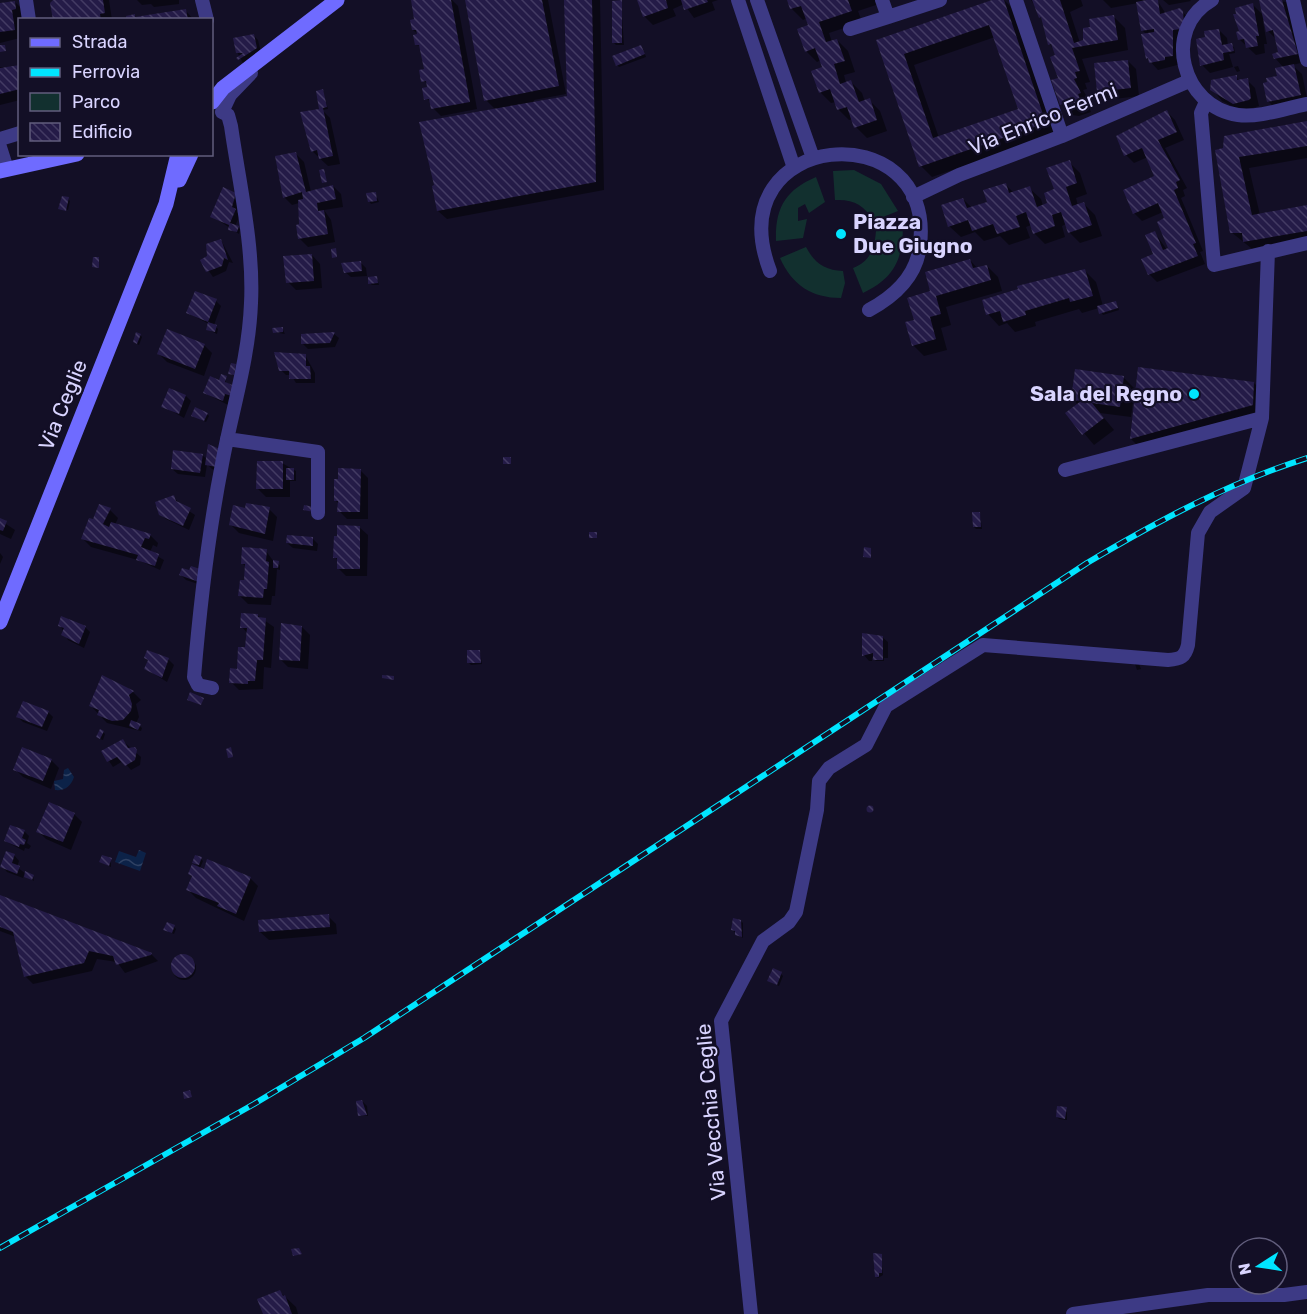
<svg xmlns="http://www.w3.org/2000/svg" width="1307" height="1314" viewBox="0 0 1307 1314" font-family="Rubik,sans-serif">
<defs>
<pattern id="water-waves" width="16" height="10" patternUnits="userSpaceOnUse" patternTransform="scale(1.5)"><rect width="16" height="10" fill="#0c2248"/><path d="M0 5q4-4 8 0t8 0" fill="none" stroke="#2f4163"/></pattern>
<pattern id="building-back-hatch" width="6" height="6" patternUnits="userSpaceOnUse" patternTransform="scale(1.5)"><rect width="6" height="6" fill="#241b47"/><path d="M-1 5l2 2M0 0l6 6M5-1l2 2" fill="none" stroke="#433b63"/></pattern>
</defs>
<rect width="100%" height="100%" fill="#130f26"/>
<path fill="#12302f" d="M854 170 881 184 898 211 873 221C865 205 853 199 835 200L833 171Z
M816 177 825 202 809 213 805 204 798 208V221L807 219 803 238 776 241C775 207 786 190 816 177Z
M903 228C902 261 894 278 863 293L853 268C871 261 875 247 876 230Z
M806 247C815 264 825 270 843 271L845 283 841 298C812 298 792 285 780 258Z"/>
<path fill="url(#water-waves)" d="M68 768 74 777C71 786 65 791 55 790L54 781 63 779 64 770Z
M139 850 146 853 140 871 115 862 119 851 136 857Z"/>
<path fill="#0007" fill-rule="evenodd" d="M55 0H109L112 20H54Z
M137 0H179V4L154 7 151 4 142 5Z
M412 0H452L458 6 477 109 441 116 433 108 431 101 425 99 429 91 428 83 422 81 426 74 421 46 416 45 419 35 413 30 416 20Z
M466 0H548L566 94 534 100 535 103 568 97 565 0H600L604 190 447 219 438 211 496 110 486 100Z
M638 0H718L712 2 715 10 694 18 684 4 673 9 676 16 653 25 644 16Z
M789 0H877L879 4 858 11 862 22 829 33 832 42 837 40 848 51 855 72 844 75 846 83 851 82 862 93 865 102 869 100 880 111 887 131 867 138 856 127 853 119 849 120 838 109 836 102 831 103 820 92 824 68 821 60 817 62 806 51 809 26 807 18 803 20 792 9Z
M996 0H1004L1013 9 1056 134 932 177 921 166 878 41ZM995 37 1020 110 939 138 914 65Z
M1031 0H1081L1083 6 1070 12 1080 43 1114 17 1125 28 1128 50 1082 59 1090 82 1085 83 1087 89 1083 90 1091 104 1088 105 1091 112 1079 116 1072 115 1061 104 1057 56 1050 44 1044 21Z
M1103 0H1157L1166 14 1180 9 1190 20 1181 64 1158 70 1147 58V35L1143 31 1138 3 1111 8Z
M1163 0H1190L1191 1 1169 5Z
M1261 0 1288 2 1305 62 1292 65 1302 74 1307 98 1276 109 1268 101 1284 68 1275 58 1280 53 1276 39 1268 31 1265 22H1263L1267 44H1264L1265 53 1256 55 1239 39 1253 5 1264 16Z
M15 2 23 10 24 17H19L20 38 0 43V3Z
M621 2 624 45H616L614 43Z
M186 11 194 20H129L134 16 137 18Z
M1219 30 1227 38 1228 46 1234 47 1235 53 1229 54 1233 67 1210 73 1202 65 1206 38Z
M253 35 258 40 261 53 244 65 237 52Z
M643 49 646 57 619 67 617 65Z
M1128 61 1136 69 1139 96 1106 100 1098 92Z
M1238 66 1240 71 1237 72 1234 67Z
M0 67H20V100L0 105Z
M1236 77 1240 81 1247 80 1255 88 1259 106 1242 111 1222 101 1210 86 1212 81Z
M323 91 328 109 322 110 330 118 340 164 328 166 312 151 302 114 323 110 317 92Z
M1167 112 1175 120 1184 140 1165 148 1187 188 1183 190 1185 196 1181 198 1203 251 1200 252 1205 264 1157 282 1149 274 1155 255V233L1167 250 1170 248 1166 219 1163 212 1142 221 1134 213 1156 177 1148 157 1134 163 1126 155Z
M1307 123V158L1249 168 1260 215 1307 207V243L1256 252 1231 232 1217 151Z
M296 154 304 162 311 192 333 186 341 194 343 207 324 210 331 220 335 242 308 247 300 239 299 203 292 205 284 197Z
M1069 162 1080 173 1087 194 1076 198 1078 206 1084 204 1095 215 1102 236 1080 243 1069 232 1066 224 1062 226 1065 237 1045 244 1034 233 1031 225 1026 227 1030 238 1009 245 1000 236 984 241 975 232 961 237 949 226 963 199 972 208 989 203 1005 184 1014 193 1029 188 1041 199 1043 206 1049 204Z
M375 193 379 202 371 204 369 201Z
M235 194 241 199 237 212 240 215 235 226 240 229 239 234 212 216Z
M68 199 70 201 68 210 60 208Z
M221 240 233 263 229 262 226 271 213 277 202 261 209 257Z
M312 255 320 264 322 288 296 290 288 282Z
M970 260 978 269 987 266 998 277 1002 291 946 307 951 325 941 328 947 350 924 356 913 345 915 321 932 292Z
M361 263 366 268 367 276 351 277 345 272Z
M1085 271 1096 282 1103 306 1116 303 1119 310 1103 315 1099 308 1082 313 1079 309 1035 322 1036 326 1015 332 1007 323 999 326 988 314Z
M377 278 379 285H372L370 283Z
M216 301 221 306 214 325 218 329 217 334 207 329 209 324 188 313Z
M282 328 285 334 274 332Z
M334 334 339 338 335 347 308 349 303 344 302 335Z
M140 335 142 337 139 345 134 342Z
M204 345 212 353 204 376 167 362 159 354Z
M305 355 315 373V383H296L291 375H286L281 370Z
M226 377V384L234 387 228 405 205 393 225 384 220 379Z
M1124 378 1137 391 1254 383 1265 394 1264 416 1142 450 1131 439 1136 402H1133L1131 417 1100 413 1114 430 1094 445 1067 413 1078 405 1073 399Z
M186 396 191 401 184 418 163 406Z
M207 414 209 416 206 422 193 416Z
M202 455 221 472 212 469 207 464 205 477 178 474 172 469Z
M282 463 296 471V481H290V497H266L258 489Z
M360 470 368 478V519H347L339 511V504L335 500Z
M174 497 180 505 195 515 189 530 166 519 160 514Z
M100 506 110 510 118 518 115 525 150 535 158 543 157 547 153 545 150 552 164 560 160 570 138 560 91 547 83 539Z
M246 509H269L277 517 273 541 239 533 231 525Z
M980 514 982 529H976L974 527Z
M0 520 15 530 11 539 0 534Z
M359 527 368 535 367 576H346L338 568V561L335 557Z
M313 539 318 544 317 551 293 548 287 543Z
M266 551 274 562 280 565V570L277 569 275 596H272L271 605 248 604 240 596 245 581 246 567 242 563Z
M0 553 3 557 0 564Z
M190 572 204 586 186 580 181 575Z
M258 616 274 627 271 668 264 667 263 689 239 690 231 682 247 649 248 634 242 627Z
M60 625 85 627 90 632 84 648 68 640Z
M302 627 310 635 308 669 288 667 280 659Z
M882 637 888 642V658H884V661H876L872 657V661H869L864 655Z
M148 651 169 660 174 665 167 682 146 669 149 661 145 658Z
M480 651 482 664 471 665 469 663Z
M1135 664H1139L1141 669 1137 670Z
M103 677 133 692 141 700 136 704 139 717 136 723 142 728 141 731 107 723 91 706Z
M48 712 53 717 47 731 23 722 18 717Z
M103 732 105 734 103 740 100 739Z
M123 741 141 757 140 765 131 770 123 761 113 767 103 752Z
M51 760 59 768 51 789 23 777 15 769Z
M74 814 82 822 71 850 46 839 38 831Z
M24 831 29 836 27 843 31 846 29 849 25 848 24 851 5 841Z
M14 855 19 861 17 867 26 874 33 876 34 881 24 875 23 878 7 872 2 866Z
M201 859 203 861 200 868 194 862Z
M111 860V867L101 862Z
M204 871 250 878 258 886 244 921 196 898 188 890 193 877 190 874Z
M0 897 151 954 158 961 125 973 117 962 97 959 92 971 33 984 25 976 16 937 0 931Z
M328 916 336 924 337 934 269 940 260 932Z
M741 921 743 923V938L732 930Z
M174 927 176 929 174 934 165 930Z
M172 968a12 12 0 1 1 24 0a12 12 0 1 1-24 0Z
M781 974 783 976 779 986 769 981Z
M362 1101 367 1106 368 1116 359 1115Z
M1067 1109V1120L1059 1119 1057 1117Z
M881 1255 883 1275 878 1278 876 1276Z
M280 1292 296 1307 298 1314H264Z"/>
<path fill="url(#building-back-hatch)" fill-rule="evenodd" d="M53 0H103L105 13 100 14 101 20H53L50 3Z
M411 0H451L470 102 431 109 429 99 424 100 422 88 427 87 426 81 421 82 419 70 424 69 419 45H415L413 35 417 34 416 30H412L410 20 414 19Z
M465 0H542L559 86 484 101Z
M564 0H592L596 182 437 211 432 186 434 185 419 122 567 96Z
M622 0V43H612V1Z
M637 0H666L668 8 643 17Z
M681 0H707L708 2 684 10Z
M787 0H848L852 11 819 22 826 42 837 39 845 61 834 64 840 84 851 80 859 102 870 98 877 120 854 128 847 107 837 110 830 89 819 93 811 71 822 67 815 48 805 52 797 29 808 25 801 6 790 9Z
M992 0H1004L1046 123 919 167 876 40ZM989 25 1018 109 933 138 904 54Z
M1032 0H1060L1074 43 1083 40V28L1090 27 1089 19 1114 15 1118 40 1072 48 1080 71 1075 72 1077 78 1074 79 1081 93 1078 94 1081 101 1066 106 1065 103 1060 105 1051 80 1058 78 1050 57 1055 55 1051 44 1048 45 1041 17 1039 18Z
M1146 0H1158L1160 14 1180 8 1183 11 1184 24 1181 29 1173 30V56L1165 57V60L1149 63 1148 58 1146 59 1141 34 1154 32V29L1141 31 1136 2Z
M1259 0H1282L1298 54 1274 59 1272 54 1278 52 1273 30 1266 32Z
M15 1 16 9 12 10 15 30 0 32V3Z
M1253 3 1259 36H1256L1258 46 1246 48 1244 39 1238 40 1236 32 1239 31 1233 14H1236L1235 8Z
M186 9 188 20H127L126 16 135 14V17Z
M1219 29 1222 45 1232 43 1234 51 1223 53 1224 60 1200 66 1196 39 1205 37 1204 31Z
M254 34 257 48 238 60 236 58 243 53H236L233 38Z
M0 45H5L6 51 0 52Z
M641 45 645 54 616 66 612 56Z
M1128 60 1131 88 1097 92 1094 63Z
M1294 64 1301 95 1267 102 1263 83 1267 82 1266 78 1277 76 1275 68Z
M20 65V89L0 94V68Z
M1237 75V80L1248 78 1251 98 1249 100 1233 104 1210 90 1211 80Z
M323 89 327 107 323 108 333 156 319 159 317 150 311 152 300 112 319 109 316 91Z
M1167 110 1177 132 1158 140 1180 180 1176 182 1178 188 1174 190 1196 243 1193 244 1198 256 1148 275 1141 259 1153 254 1145 235 1155 231 1163 250 1168 248 1157 222 1164 218 1158 203 1133 214 1123 190 1154 176 1142 148 1124 156 1116 136Z
M1307 121V146L1239 157 1252 215 1307 205V231L1243 242 1242 233H1230L1215 150 1223 148 1224 136Z
M296 152 306 192 333 185 336 199 317 203 318 211 324 210 328 234 298 239 296 225 299 224 298 200 303 199 302 192 283 198 275 156Z
M1070 160 1077 183 1066 187 1072 206 1084 202 1092 225 1068 233 1061 212 1052 215 1055 226 1033 234 1026 212 1016 216 1020 227 997 234 993 224 972 231 968 220 948 227 941 205 963 198 967 208 987 202 983 190 1006 183 1009 193 1030 186 1037 207 1047 203 1044 193 1054 189 1046 168Z
M324 169 327 182 322 183 319 170Z
M223 187 236 193 232 207 236 209 230 223 239 226 237 232 228 230 229 225 210 217Z
M376 192 377 201 368 202 366 193Z
M62 196 69 197 66 211 58 209Z
M221 239 228 260 224 258 222 266 206 272 200 260 207 256 206 244Z
M336 248 337 257 332 258 331 249Z
M312 254 314 281 286 283 283 256Z
M93 257H99V268L92 267Z
M970 259 973 268 987 265 991 280 936 296 941 314 930 317 936 339 912 346 905 322 914 320 907 298 930 291 925 272Z
M361 261 362 271 344 273 341 263Z
M1085 269 1093 296 1070 302 1069 298 1025 311 1026 315 1003 322 1000 311 986 315 982 300 1018 289 1017 286Z
M377 276 378 283 368 284V277Z
M195 291 217 299 208 322 186 313Z
M1116 301 1118 308 1099 314 1097 306Z
M208 322 217 325 215 332 206 330Z
M283 327V332L273 333 272 328Z
M167 329 205 344 195 369 157 354Z
M136 332 141 334 137 344 133 342Z
M335 332 330 343 301 344V334Z
M274 352 306 354V366H310L311 379H289V371H279Z
M231 363 236 364 234 375 228 374Z
M1138 367 1254 382 1253 405 1130 439Z
M1075 369 1124 376 1120 407 1092 403 1104 418 1082 435 1065 413 1081 401 1071 400Z
M221 374 227 376 225 382 235 386 232 396 225 394 223 401 203 393 210 376 219 380Z
M169 388 186 395 179 414 161 407Z
M195 407 208 413 204 421 191 416Z
M208 444 220 449 217 467 205 465Z
M173 450 203 454 200 473 171 469Z
M503 457H511V464H503Z
M257 461H283V489H256Z
M286 468H294V480H286Z
M338 468 361 469 360 512H337L338 501H334V479H338Z
M174 495 176 501 191 508 183 526 159 515 155 502Z
M246 503 270 507 265 534 229 525 233 505 245 508Z
M99 504 111 508 103 524 109 527 111 522 151 534 149 539 145 538 141 547 159 554 155 566 136 560 138 555 81 539 89 518 93 519Z
M304 505 314 507V512L303 510Z
M972 512H980L981 527H973Z
M0 518 7 521 3 531 0 530Z
M337 525 360 526V569H337V558H333L334 536H337Z
M589 532H597V538H589Z
M287 535 313 537V546L286 543Z
M242 547 267 549 266 561 269 562 267 589H264L263 598 238 596 240 580H244L245 564H241Z
M864 547 871 548V558L863 557Z
M273 560 279 561 278 568H273Z
M191 566 200 569 199 582 179 575 182 568 189 570Z
M241 613 258 614V617L266 618 263 660H257L255 681H248V684L229 683 230 668 237 669 238 647H245L247 628H240Z
M61 616 86 626 79 644 61 635 64 628 58 626Z
M281 623 302 626 300 661 279 660Z
M862 633 883 636V660H873V653L862 656Z
M147 650 169 658 162 678 144 669 148 660 144 658Z
M467 650H480L481 663H467Z
M102 675 134 691 129 695 132 704 131 711 123 720 112 721 97 715 99 710 89 706Z
M382 675 394 676V680L382 678Z
M190 692 204 698 201 705 187 700Z
M23 701 49 711 42 727 16 717Z
M131 720 141 724 138 730 129 726Z
M100 729 104 731 100 739 96 737Z
M123 739 128 748 135 747 137 750 135 760 125 766 117 757 107 762 101 751Z
M22 747 52 759 43 781 13 770Z
M231 747 233 757 228 758 226 749Z
M49 802 75 813 63 842 36 832Z
M866.5 809a3.5 3.5 0 1 1 7 0a3.5 3.5 0 1 1-7 0Z
M10 825 25 830 22 838 26 840 24 845 20 844 19 847 4 841Z
M6 851 15 854 12 863 20 866 17 874 0 867Z
M102 855 112 858 109 866 99 862Z
M195 855 202 857 199 865 192 863Z
M207 859 251 877 236 914 217 906 219 903 186 890 192 876 188 874 192 864 204 869Z
M25 871 34 875 32 880 24 877Z
M0 895 152 953 151 955 116 965 113 956 89 951 84 963 24 977 13 932 0 927Z
M329 914 330 927 259 932 258 920Z
M733 918 741 920 742 937 735 935V931L731 930Z
M167 922 175 925 172 933 163 930Z
M171 966a12 12 0 1 1 24 0a12 12 0 1 1-24 0Z
M773 968 782 972 777 985 767 981Z
M190 1090 192 1097 184 1099 183 1092Z
M362 1100 367 1115 358 1116 356 1101Z
M1057 1106 1067 1107 1065 1119 1056 1117Z
M299 1248 302 1254 293 1256 291 1249Z
M873 1253 882 1254V1273H879V1277H875Z
M280 1290 283 1296 285 1295 292 1314H263L257 1299Z"/>
<g fill="none" stroke-linecap="round" stroke-linejoin="round">
<path stroke="#3d3a85" stroke-width="14" d="M26 0 29 20
M202 0 207 20
M738 0 794 168
M757 0 813 158
M882 0 888 17 940 0
M1016 0 1062 136
M1212 0C1161 29 1182 107 1238 115 1259 118 1286 108 1307 104
M1293 0 1307 60
M850 29 888 17
M1206 102 1201 113 1214 265 1307 243
M222 112 230 95 251 73
M0 139 20 133
M0 147 7 169
M913 197 959 175 1062 136 1189 81
M770 271C716 129 936 112 920 245 917 276 895 296 869 310
M227 439 318 452V513
M1065 470 1262 418
M212 688 198 685 194 677C200 605 208 535 222 464 232 410 249 358 251 303 254 246 239 182 231 126L228 115 222 112
M751 1314 721 1021 763 941 789 922 796 912 817 810 819 781 829 768 866 745 886 706 902 696 983 645 1168 660C1181 659 1185 657 1188 645L1198 533 1210 512 1244 488 1262 418 1268 251
M1073 1314 1208 1295H1284L1307 1292"/>
<path stroke="#6f6bff" stroke-width="15" d="M212 102 223 88 337 0
M0 171 77 154
M179 180 191 154
M0 622 166 204 178 154"/>
<g stroke="#00e5ff" stroke-width="6">
<path id="rail" d="M0 1248 254 1104 364 1038 1087 563C1158 521 1228 483 1307 458"/>
</g>
<use href="#rail" stroke="#130f26" stroke-width="4" stroke-dasharray="11" stroke-linecap="butt"/>
</g>
<g fill="#00e5ff" stroke="#130f26" stroke-width="2">
<circle cx="841" cy="234" r="6"/>
<circle cx="1194" cy="394" r="6"/>
</g>
<g text-anchor="middle" stroke-width="4.5" stroke-linejoin="round" paint-order="stroke">
<g font-size="21" fill="#d9d4ff" stroke="#130f26">
<text transform="translate(1043 119) rotate(-22)" y="7">Via Enrico Fermi</text>
<text transform="translate(63 405) rotate(-68)" y="7">Via Ceglie</text>
<text transform="translate(711 1112) rotate(-95)" y="7">Via Vecchia Ceglie</text>
</g>
<g font-size="21" font-weight="bold" fill="#d9d4ff" stroke="#130f26" text-anchor="start">
<text x="853" y="229">Piazza<tspan x="853" dy="24">Due Giugno</tspan></text>
<text x="1182" y="401" text-anchor="end">Sala del Regno</text>
</g>
</g>
<rect x="18" y="18" width="195" height="138" fill="#130f26" stroke="#625e7d" stroke-width="1.5"/>
<rect x="30" y="38" width="30" height="9" fill="#6f6bff" stroke="#625e7d" stroke-width="1.5"/>
<text x="72" y="48" font-size="18" fill="#d9d4ff">Strada</text>
<rect x="30" y="68" width="30" height="9" fill="#00e5ff" stroke="#625e7d" stroke-width="1.5"/>
<text x="72" y="78" font-size="18" fill="#d9d4ff">Ferrovia</text>
<rect x="30" y="93" width="30" height="18" fill="#12302f" stroke="#625e7d" stroke-width="1.5"/>
<text x="72" y="108" font-size="18" fill="#d9d4ff">Parco</text>
<rect x="30" y="123" width="30" height="18" fill="url(#building-back-hatch)" stroke="#625e7d" stroke-width="1.5"/>
<text x="72" y="138" font-size="18" fill="#d9d4ff">Edificio</text>
<g transform="translate(1259 1266) rotate(258)"><circle r="28" fill="#130f26" stroke="#625e7d" stroke-width="1.5"/>
<path d="M0-4.5L10 22L0 15L-10 22Z" fill="#00e5ff"/>
<text y="-9" font-size="16" font-weight="bold" text-anchor="middle" fill="#d9d4ff">N</text>
</g>
</svg>
